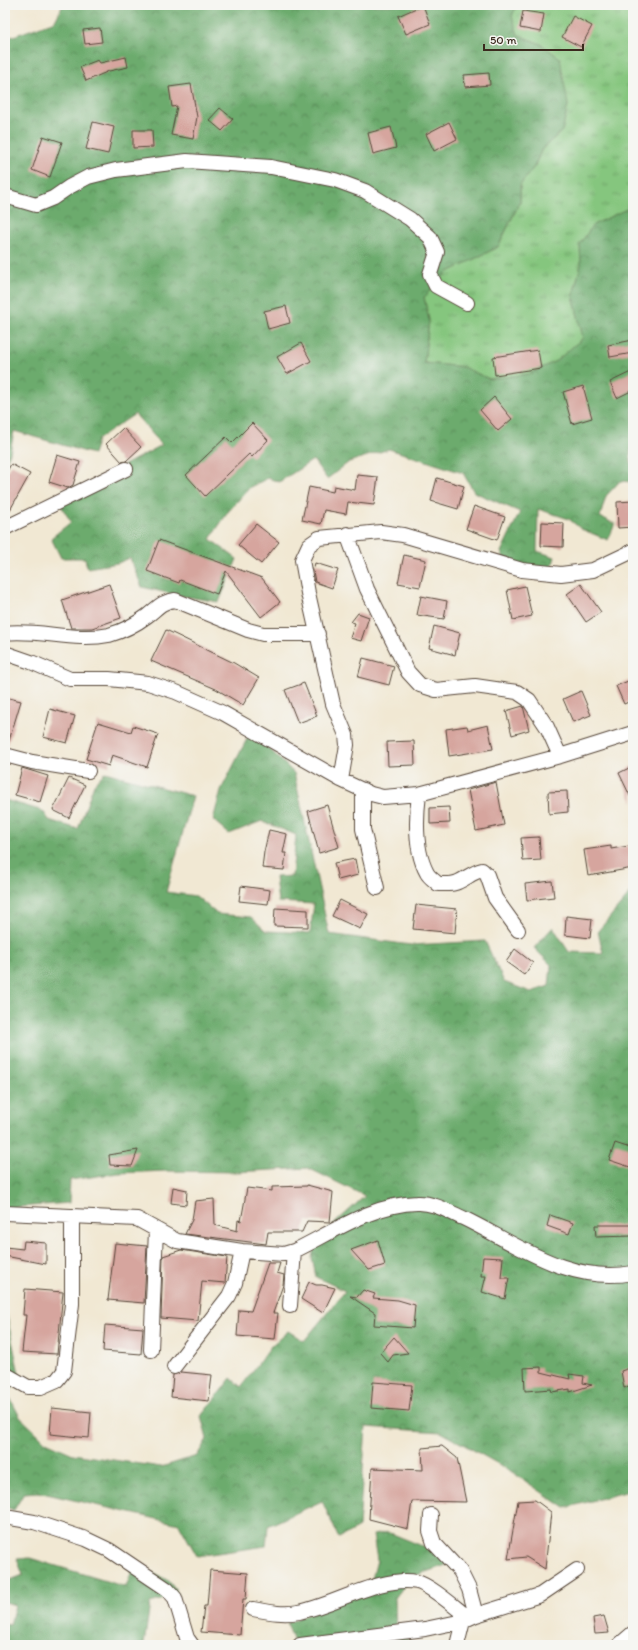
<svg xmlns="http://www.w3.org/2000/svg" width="638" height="1650" viewBox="0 0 638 1650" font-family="Itim,sans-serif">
<defs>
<pattern id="grass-tufts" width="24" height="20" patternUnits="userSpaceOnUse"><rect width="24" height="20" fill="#85c67e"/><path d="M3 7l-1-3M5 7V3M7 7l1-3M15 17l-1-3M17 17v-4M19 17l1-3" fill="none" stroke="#6ea167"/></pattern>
<pattern id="forest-crowns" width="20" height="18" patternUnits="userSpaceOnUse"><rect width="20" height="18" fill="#6cab6d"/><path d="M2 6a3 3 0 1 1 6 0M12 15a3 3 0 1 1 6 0" fill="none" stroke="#5a8b59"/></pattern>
</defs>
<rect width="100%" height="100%" fill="#f6f6f2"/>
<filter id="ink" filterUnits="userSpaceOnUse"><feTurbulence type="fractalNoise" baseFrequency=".025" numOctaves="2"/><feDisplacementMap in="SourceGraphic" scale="8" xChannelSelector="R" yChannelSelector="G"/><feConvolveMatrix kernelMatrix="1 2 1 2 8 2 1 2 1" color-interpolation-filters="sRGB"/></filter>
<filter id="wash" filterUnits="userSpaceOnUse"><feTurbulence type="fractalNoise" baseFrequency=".012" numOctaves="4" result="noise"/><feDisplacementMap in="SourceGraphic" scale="16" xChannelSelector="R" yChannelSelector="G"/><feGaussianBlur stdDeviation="0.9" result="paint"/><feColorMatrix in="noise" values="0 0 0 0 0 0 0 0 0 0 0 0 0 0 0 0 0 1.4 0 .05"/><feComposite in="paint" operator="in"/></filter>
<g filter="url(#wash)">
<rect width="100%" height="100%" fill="#f1e8d3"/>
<path fill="url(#grass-tufts)" stroke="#60784e" d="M517 5H633V206L593 225 580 244 581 265 573 295 583 338 556 361 529 374 489 379 463 367 424 363 429 320 424 297 448 272 498 247 520 202V185L534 167 542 149 562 131 568 105 541 44 518 35 511 16Z"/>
<path fill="url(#forest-crowns)" stroke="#546a46" d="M63 5H517L512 16 518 35 541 44 560 58 568 105 562 131 542 149 534 167 520 185V201L498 247 448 272 424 297 429 320 424 363 463 367 489 379 529 374 556 361 583 338 573 295 581 265 580 244 593 225 633 206V450H630L633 482 620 481 606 496 600 517 615 524 608 540 581 529 569 519 538 509 537 551 555 557 550 573 506 563 501 552 520 512 474 492 463 473 389 449 349 462 327 479 313 460 279 482 268 478 250 487 228 512 210 539 237 559 219 602 176 595 142 587 130 558 118 563 87 568 85 558H61L51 538 71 522 60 504 102 477 162 445 135 414 98 439 93 454 14 431 10 453 5 464V39L55 21Z
M251 731 294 773 329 934 411 945 485 941 504 982 531 992 549 986 551 965 534 948 553 927 569 952 603 953 598 931 633 890V1490L565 1508 509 1470 441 1432 366 1427 359 1527 339 1538 322 1501 268 1526 266 1546 197 1556 179 1524 38 1492 24 1493 14 1510 5 1507V1307L20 1378 8 1394 20 1417 46 1442 73 1454 161 1467 197 1456 207 1439 201 1416 231 1378 241 1387 271 1346 288 1331 304 1341 345 1291 316 1277 312 1258 315 1241 365 1196 308 1168 236 1172 167 1171 118 1173 70 1180 69 1203 5 1208V800L43 811 49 820 78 829 94 784 105 772 193 796 166 892 196 896 217 914 251 917 266 931 310 933 314 904 278 902 275 877 292 876 296 835 262 821 229 834 213 820 221 790Z
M388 1532 432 1550 449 1564 411 1577 395 1598 396 1633 412 1641V1645H295L287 1623 370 1587 377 1560 373 1535Z
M30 1558 126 1587 134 1565 168 1580 179 1595 150 1603 144 1645H5V1624L10 1625 15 1605 5 1602V1582L23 1575 17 1559Z"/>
<g id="blocks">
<path fill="#d6a59e" d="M423 5 430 24 406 34 398 16Z
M523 11 544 14 541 32 520 28Z
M573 16 592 26 581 47 562 37Z
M100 28 102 42 85 44 83 30Z
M126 57 128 67 109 71 86 81 80 67 98 60 100 63Z
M489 73 490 85 465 87 464 75Z
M191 84 197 117 193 139 171 135 177 106 172 107 169 87Z
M220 108 233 119 222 131 209 120Z
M93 122 114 127 108 154 86 149Z
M449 122 457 139 434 151 426 134Z
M391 127 396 148 373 154 368 133Z
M133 130H152L153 147 133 148Z
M43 136 62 142 50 177 32 170Z
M286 306 290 323 268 329 264 311Z
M633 340V353L610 357 608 345Z
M301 343 311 361 287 374 277 357Z
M538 350 541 368 495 375 493 357Z
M633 371V390L617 398 610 382Z
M583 386 592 418 572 424 563 392Z
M494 397 512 419 498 431 480 410Z
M252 423 268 440 252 457 249 454 205 496 186 475 226 437 232 443Z
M123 428 141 447 126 461 122 462 106 444Z
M57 455 80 462 73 485 68 488 49 482Z
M11 464 30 474 5 519V475Z
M357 475 378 477 374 505 348 502 346 514 324 510 321 524 302 520 309 487 333 492 334 486 355 490Z
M437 478 464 486 458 509 431 501Z
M633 501V527L618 528 617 502Z
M474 506 505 517 497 540 466 529Z
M542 522 564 523 563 547 541 546Z
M256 524 279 542 261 564 238 545Z
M159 540 262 578 280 602 261 617 226 571 217 594 180 580 179 583 147 571Z
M404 555 426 560 420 587 398 583Z
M315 563 338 570 332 588 315 582 313 571Z
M109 584 121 618 92 628H71L62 600Z
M581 584 601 612 586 622 567 594Z
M525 586 532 616 513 620 507 590Z
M421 596 447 601 444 619 417 615Z
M358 613 369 617 361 641 350 638 355 623 351 622Z
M434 626 460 633 455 655 429 648Z
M166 630 234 663 259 678 243 705 216 689 151 661Z
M363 658 394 666 389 685 358 677Z
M633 679V700L624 704 616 686Z
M304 683 317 716 298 723 285 690Z
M581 691 591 715 573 722 563 699Z
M5 697 21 701 8 744H5Z
M523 706 529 730 512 735 506 711Z
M50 709 75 716 67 743 43 737Z
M98 722 131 732 133 726 158 734 147 767 112 755 109 766 86 759Z
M488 725 493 749 449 756 446 729 467 726 468 730Z
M414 741 415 765 388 766 387 742Z
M633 766V802L619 773Z
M22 768 48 776 40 802 15 795Z
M69 778 85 785 69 818 53 810Z
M496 782 504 825 476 831 468 790Z
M567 791 568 812 549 814 548 792Z
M327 805 339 847 319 853 308 811Z
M449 807 450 823 430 824V808Z
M269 830 287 834 283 853H286L284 870 262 868 264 852Z
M539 837 541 860 523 861 521 838Z
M611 846V849L629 846 633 868 588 876 584 850Z
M355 859 358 875 338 880 334 863Z
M552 881 554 897 527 900 525 884Z
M241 886 270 890 268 904 239 901Z
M340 900 368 914 360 929 332 916Z
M416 905 457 909 455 933 413 929Z
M275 908 308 910V927L274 926Z
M566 916 592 919 590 938 565 935Z
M515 949 533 963 524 975 506 962Z
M615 1143 633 1149V1158L630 1167 609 1160Z
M138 1150 132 1166 110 1165 109 1155Z
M307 1185 333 1192 330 1222 307 1221 302 1232H268L266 1244 185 1234 192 1220 195 1201 214 1199 215 1225 237 1231 238 1220 241 1221 247 1188 272 1191V1187L307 1186Z
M173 1187 187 1190 186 1205 171 1203Z
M550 1215 573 1223 569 1234 547 1226Z
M595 1225H633V1236L596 1237Z
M378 1240 385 1265 369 1270 351 1250Z
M24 1241 46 1243V1264L5 1256V1247L23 1249Z
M115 1243 147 1246 144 1303 108 1300Z
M181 1250 227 1257 225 1283 202 1281 198 1321 161 1318 163 1256Z
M483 1257 503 1258 501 1278H509L505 1299 482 1292 486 1276H481Z
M268 1263H280L277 1273 284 1275 283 1285 273 1313H278L275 1339 237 1336 239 1310 251 1311Z
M309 1282 316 1285H322L335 1288 323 1313 301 1299Z
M25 1289 63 1292 57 1354 22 1352 26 1315H23Z
M363 1290 375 1294 373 1298 398 1300 415 1305 413 1328 374 1325 375 1313 350 1296 357 1297Z
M105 1325 143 1328 141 1354 103 1351Z
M394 1337 408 1353 393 1355 388 1362 380 1353Z
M541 1367V1372L570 1379 569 1374 584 1376 583 1383 592 1385 570 1392V1389L552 1392 551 1389 525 1391 524 1368Z
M633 1367V1384L624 1388 621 1371Z
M181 1372 212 1375 209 1401 171 1397 173 1375Z
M373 1382 412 1385 409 1411 371 1408Z
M52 1408 91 1412 89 1438 50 1434Z
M442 1446 457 1458 466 1502 412 1501 408 1529 369 1519 372 1468 423 1470 422 1448Z
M535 1500 551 1512 545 1569 526 1557 508 1559 518 1501Z
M210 1570 248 1573 246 1599H243L240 1635 201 1632 204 1606H207Z
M604 1616 609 1633 595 1634 593 1618Z"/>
</g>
</g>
<g filter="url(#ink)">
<use href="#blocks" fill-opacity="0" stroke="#564639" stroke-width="1"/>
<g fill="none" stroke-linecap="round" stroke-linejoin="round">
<g stroke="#564639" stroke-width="16">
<path id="minor" d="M5 196 36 205 53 198 69 187 88 177 116 170 187 161 271 167 335 180 365 191 410 219 430 237 437 252 430 274 436 286 467 303
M5 528 126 469
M347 534 367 589 408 672 420 685 436 690 475 686 517 692 529 700 547 727 560 756
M5 633C39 629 75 642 109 635 123 631 135 625 147 616 158 608 160 602 175 600L248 630 263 634H318
M5 653 31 662 70 679H109L148 683 176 692 223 713 341 780 371 794 383 797 419 794 560 756 633 733
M5 755 32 762 88 771
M341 780 347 745 346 735 333 704 308 593 302 560 309 545 319 538 381 532 403 535 522 570 561 574 593 570 633 551
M363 790V829L377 888
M419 794C416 818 415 851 427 873 429 877 435 881 438 884 445 884 452 885 458 882 467 878 473 872 482 870L487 875 495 898 518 930
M5 1213 137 1219 177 1241 242 1251 284 1254 294 1251C333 1232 373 1204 417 1203 433 1202 449 1212 463 1218 517 1244 569 1285 633 1273
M290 1306 294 1251
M151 1350 156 1230
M174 1367 229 1296 235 1283 242 1251
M5 1374 28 1387H41L57 1380 64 1371 72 1304V1216
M431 1515 430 1531 434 1543 460 1571 469 1589 476 1615
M5 1517 34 1522 86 1539 109 1550 167 1589 175 1598 187 1638 192 1645
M253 1609C269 1612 283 1615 299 1612 332 1606 382 1575 417 1582 430 1585 457 1609 469 1618
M300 1645 425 1629 463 1621 476 1615 540 1595 577 1570
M457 1645 463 1621
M619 1645 633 1633"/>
</g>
<use href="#minor" stroke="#fff" stroke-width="14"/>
</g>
</g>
<rect width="638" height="1650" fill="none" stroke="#f6f6f2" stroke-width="20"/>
<path d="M484 44v6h99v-6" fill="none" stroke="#3b2a1e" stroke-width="2"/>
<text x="490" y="44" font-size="12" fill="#3b2a1e" stroke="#f6f6f2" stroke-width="3" paint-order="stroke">50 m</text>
</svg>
